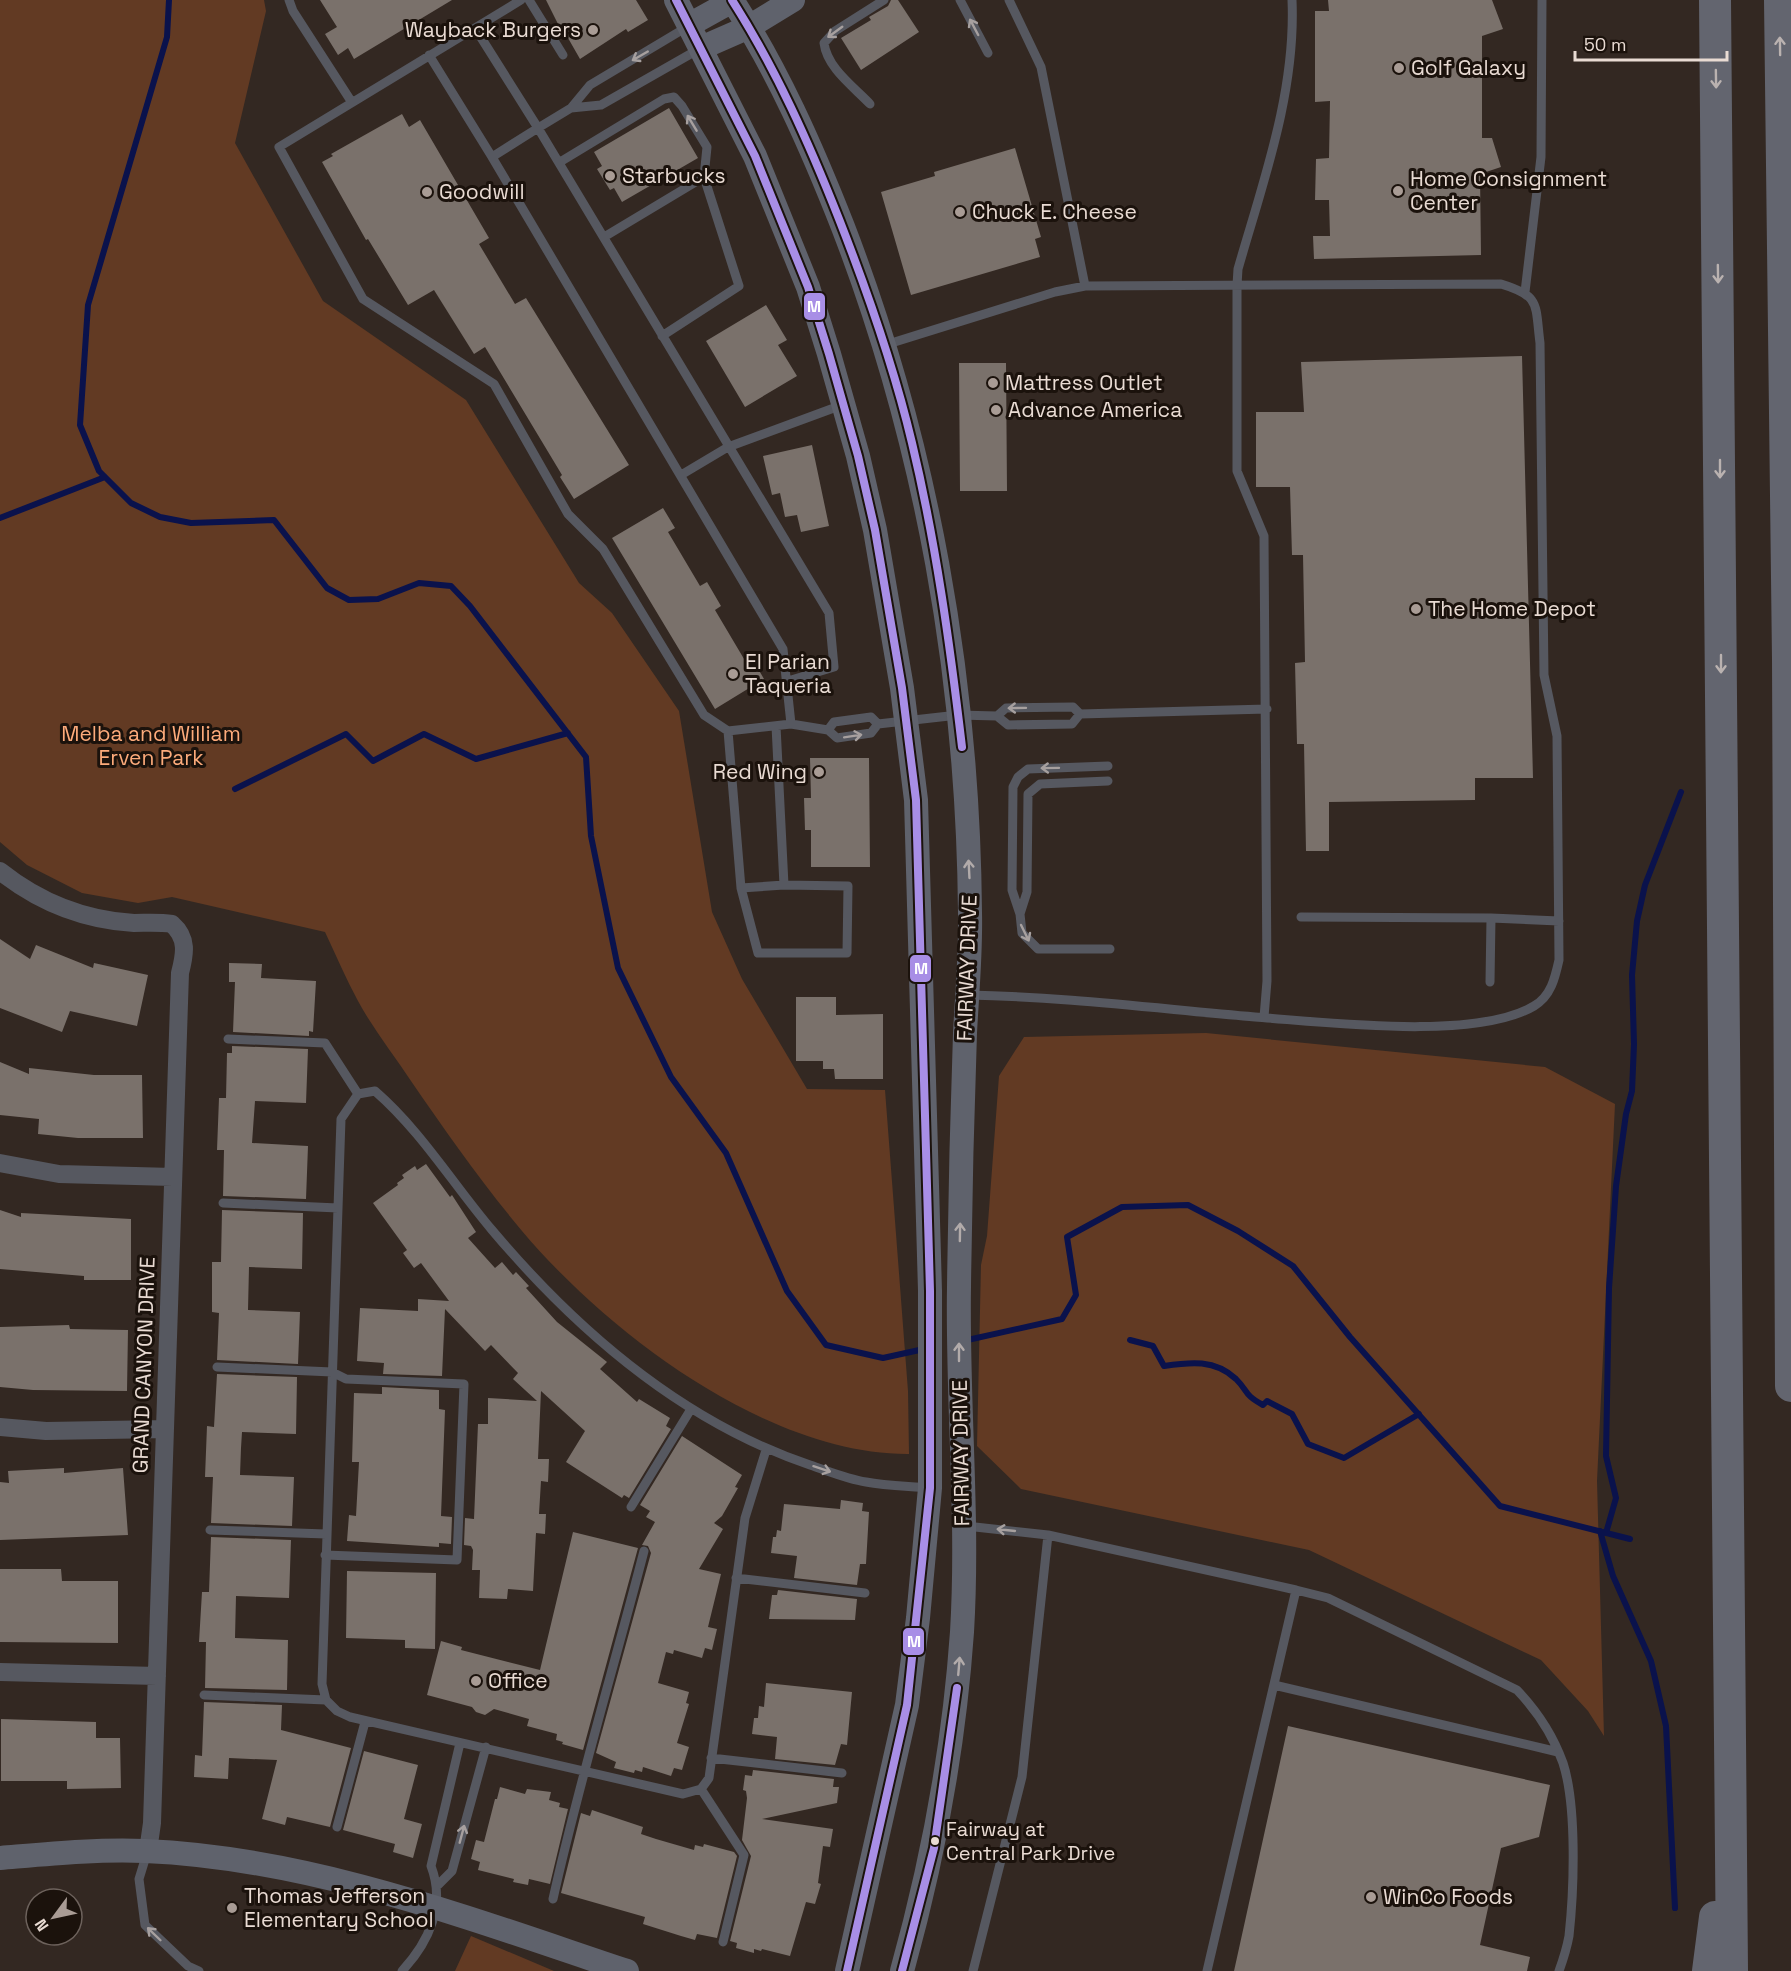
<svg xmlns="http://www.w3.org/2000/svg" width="1791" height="1971" viewBox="0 0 1791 1971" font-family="'Space Grotesk',sans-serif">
<rect width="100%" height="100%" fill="#332822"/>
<path fill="#623a23" d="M0 0H264L266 11 235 143 323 301 466 400 579 583 612 613 679 711 712 912 742 979 807 1089 885 1090 908 1391 909 1454C769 1455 609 1334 522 1231 482 1183 446 1132 411 1081 394 1055 373 1029 358 1001 346 979 336 955 325 932L172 897 138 903 82 893 27 865 0 842Z
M1206 1033 1545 1067 1615 1104 1597 1481 1604 1736 1588 1711 1541 1660 1309 1550 1021 1489 977 1446 981 1265 987 1236 999 1076 1024 1037Z
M471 1936 554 1971H455Z"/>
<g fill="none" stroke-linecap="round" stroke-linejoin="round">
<path stroke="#0a124c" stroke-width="6" d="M169 0 167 37 88 305 80 425 99 471 131 503 160 517 191 523 274 520 327 588 349 600 378 599 419 583 451 586 470 606 586 757 591 836 618 968 671 1077 726 1153 787 1291 826 1345 883 1358 924 1349
M0 518 105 477
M235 789 346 734 373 761 424 734 476 759 568 733
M1130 1340 1153 1346 1164 1366C1190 1362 1215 1359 1236 1379 1249 1392 1243 1394 1263 1405L1267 1401 1292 1414 1308 1444 1344 1458 1419 1414
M963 1341 1062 1319 1076 1295 1067 1237 1122 1207 1188 1205 1238 1231 1293 1266 1350 1337 1500 1506 1630 1539
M1600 1531 1613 1576 1651 1661 1666 1726 1675 1908
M1606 1533 1616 1498 1606 1456 1609 1288 1616 1186 1626 1114 1632 1091 1634 1044 1632 975 1637 921 1645 885 1681 792"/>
</g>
<path fill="#7a716b" d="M320 0H452L354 59 348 48 338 55 325 34 337 27Z
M546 0H636L648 20 628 32 626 29 580 59 564 31 562 32Z
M891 0H898L919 32 861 70 841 38 871 20 869 17 888 6Z
M1328 0H1492L1503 29 1482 36V138H1492L1501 167 1480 174 1481 255 1314 259 1313 236H1330L1329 200H1315L1316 159 1329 158 1330 101 1315 102V11H1329Z
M669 108 698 158 622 202 614 188 610 190 597 169 602 166 594 152Z
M402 114 409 127 420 120 489 238 479 244 515 304 526 298 629 465 574 499 560 477 562 475 485 347 474 354 434 290 408 305 368 239 366 240 322 162 333 156 331 154Z
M1015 148 1041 237 1035 239 1040 257 911 295 881 192 935 176 934 172Z
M766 305 787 340 778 345 797 376 745 407 706 341Z
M1522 356 1533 778H1475V800L1329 802V851H1306L1304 744H1297L1295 663 1305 662 1303 555H1292L1290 487H1256V412H1304L1301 362Z
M959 363H1006L1007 491H960Z
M812 445 829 526 801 532 797 515 785 517 780 493 772 495 763 456Z
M663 508 675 528 668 532 700 586 707 582 721 606 715 610 747 664 753 660 764 679 715 709 612 538Z
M810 758H869L870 867H811V830H805L804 798H811Z
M0 939 30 959 36 945 93 968 94 963 148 975 137 1026 70 1011 62 1032 0 1008Z
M229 963 262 964 261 978 316 981 313 1032 309 1031V1036L233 1032 235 982H229Z
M796 997H836V1015L883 1014V1079H835L834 1069H823V1061H796Z
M232 1046 308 1049 306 1103 255 1101 252 1143 308 1146 306 1199 223 1196 224 1150H217L219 1098H226L227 1053H232Z
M0 1062 29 1074V1068L94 1075H142L143 1138H78L38 1134 39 1119 0 1115Z
M426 1164 450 1197 452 1195 476 1232 468 1238 495 1268 502 1262 513 1275 516 1272 529 1286 526 1288 557 1322 607 1362 600 1369 637 1402 639 1399 670 1418 666 1426 671 1429 629 1498 624 1495 622 1498 566 1462 585 1431 541 1391 538 1459H549L548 1482 541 1481 539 1514H546L545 1534 536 1533 533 1591 508 1589 507 1599 479 1598 480 1570H472L473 1550 471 1546 464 1545 465 1518 474 1519 478 1424H488V1398L537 1401 513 1379 518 1373 491 1345 485 1351 445 1309 442 1376 383 1374 384 1363 357 1361 360 1308 418 1311V1299L449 1301 421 1263 414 1268 403 1253 407 1250 373 1203 398 1185 397 1183 404 1178 402 1175 415 1166 417 1170Z
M0 1210 21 1217V1213L131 1219V1280H84V1276L0 1269Z
M222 1210 303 1213 302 1269 249 1267 248 1310 300 1312 298 1364 217 1360 219 1313 212 1312V1262H221Z
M69 1325 70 1329 128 1330 127 1391 33 1390 0 1387V1327Z
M217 1374 297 1377 296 1434 242 1432 241 1448 240 1475 294 1477 292 1526 211 1523 213 1477H205L207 1426 214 1427Z
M382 1387 439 1390V1409L445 1410 441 1516 452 1517 451 1544 439 1543V1547L347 1541 349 1515 356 1516 359 1462H352L354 1393 382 1394Z
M682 1436 742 1475 735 1487 738 1488 722 1516 714 1523 723 1529 699 1569 721 1574 708 1627 717 1629 712 1650 705 1648 702 1658 674 1650 673 1654 666 1652 658 1683 689 1692 686 1703 689 1704 677 1743 689 1747 682 1770 674 1768 671 1776 643 1767 642 1772 635 1770 634 1773 614 1768 616 1762 596 1753 651 1553 648 1546 642 1545 655 1522 646 1517 650 1511 640 1505Z
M64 1468V1473L123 1468 128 1535 0 1540V1482L9 1483 8 1471Z
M841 1500 863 1503 862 1511 869 1512 866 1564H860L857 1585 794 1578 797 1556 771 1553 773 1537H776L777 1530 781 1531 784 1504 840 1509Z
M573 1532 638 1548 583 1750 562 1744 563 1742 556 1740 557 1734 527 1726 529 1719 494 1709 485 1715 476 1712 472 1707 427 1695 441 1641 462 1647 461 1650 540 1670Z
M211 1537 291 1540 289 1598 236 1596 235 1638 288 1640 287 1690 205 1688 206 1642H199L202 1592H209Z
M0 1569H61L62 1581H118V1643L0 1642Z
M347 1571 436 1573 435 1649 405 1648V1640L346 1638Z
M778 1590 857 1599 855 1620 769 1619 772 1595H777Z
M766 1683 852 1692 847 1745 841 1744 835 1765 775 1759 777 1737 752 1734 754 1718H758L759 1706 764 1707Z
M204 1702 282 1705 281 1730 351 1748 330 1827 287 1817 285 1825 262 1819 277 1760 229 1758 228 1779 194 1777 195 1755 202 1756Z
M1 1719 96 1722V1738H120L121 1788 67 1789V1781H1Z
M1288 1726 1550 1785 1539 1837 1501 1848 1480 1945 1530 1957 1527 1971H1234Z
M364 1751 418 1765 404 1819 422 1824 413 1858 393 1852 395 1844 343 1830Z
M753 1770 834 1779 833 1787H839L837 1803 762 1819 833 1829 830 1847 823 1846 818 1883 821 1884 815 1904 806 1902 790 1956 762 1949 761 1951 754 1949V1953L736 1948 737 1943 730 1941 751 1856 742 1840 747 1798 746 1791 743 1790 745 1775 752 1776Z
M500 1787 525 1794 527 1789 551 1792 549 1800 560 1803 559 1807 568 1809 550 1884 529 1879 528 1885 513 1882 514 1879 478 1870 480 1862 471 1859 476 1840 484 1842 495 1799H497Z
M592 1810 643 1827 641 1834 656 1839 694 1850 695 1845 703 1847 704 1844 734 1852 737 1856 717 1938 697 1934 695 1940 681 1936 643 1924 645 1917 561 1893 581 1813 590 1816Z"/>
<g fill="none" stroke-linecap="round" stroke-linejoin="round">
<path stroke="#565860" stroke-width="9" d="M289 0 293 11 351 101
M521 0 279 147 363 299 494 384 568 514 603 549 704 715 728 731 791 724 828 730 837 738 871 733 878 724 958 715 997 716 1008 725 1072 724 1080 714
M529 0 563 55
M960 0 988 53
M1009 0 1041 67 1085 286
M475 28 538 128 571 108 590 85 687 27
M429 55 492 157 538 128 829 613 834 667 788 681
M870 104C854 87 827 68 824 43L835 31 884 0
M571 108 601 105 701 48
M492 157 783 649 791 724
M560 162 664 99 674 97 682 106 707 147 704 177 739 286 662 336
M604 237 704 177
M1525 292 1541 157 1542 0
M885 345 1055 292 1085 286 1501 284C1541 296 1535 304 1540 343L1544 675 1557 736 1559 960C1555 978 1551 996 1534 1006 1475 1041 1325 1022 1255 1017 1160 1009 1065 997 969 995
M681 475 728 447 842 405
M997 716 1006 708 1073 707 1080 714 1267 709
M776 726 784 885 848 886 847 953H758L741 888 784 885
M828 730 834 722 871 717 878 724
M728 731 741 888
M1108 766 1028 769 1018 777 1013 787 1012 890 1020 914 1022 933 1038 949H1110
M1020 914 1027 892 1028 794 1040 784 1108 781
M1301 917 1491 918 1490 982
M1491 918 1559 921
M1264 1017 1267 981 1264 536 1237 471V285L1238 269C1263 182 1296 92 1292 0
M228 1039 325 1043 358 1094
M223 1203 338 1208
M217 1367 332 1372 346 1379 464 1384 457 1560 325 1555
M766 1450 745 1518 709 1778 701 1789 683 1794 350 1717 337 1711 326 1700 322 1684 341 1119 358 1094 375 1091C421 1131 453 1184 492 1230 578 1332 682 1422 810 1465 828 1471 847 1479 866 1482 887 1486 909 1486 930 1488
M631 1507 691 1409
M966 1526 1048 1535 1296 1590
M210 1530 326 1534
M736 1578 865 1593
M1274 1685 1558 1752
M204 1695 326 1700
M711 1758 842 1773
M701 1789 744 1855 723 1942
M337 1827 365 1722
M147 1853 139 1879 145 1925 188 1966 199 1971
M438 1885 452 1871 486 1747
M553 1899C579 1782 614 1667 644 1551
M402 1971C429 1942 446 1905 431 1866L460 1743
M973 1971 1022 1777 1048 1535
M1207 1971 1296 1590 1328 1598 1517 1690C1537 1711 1553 1735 1563 1763 1577 1806 1574 1890 1569 1936 1567 1947 1563 1960 1559 1971"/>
<path stroke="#565860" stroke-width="18" d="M0 871C39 902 84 920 134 923 147 923 159 922 172 924 188 938 185 954 180 973L152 1823 148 1851
M0 1163 59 1174 173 1177
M0 1427 46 1431 163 1429
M0 1672 157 1676"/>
<path stroke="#5f626c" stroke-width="24" d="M676 0 755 156 808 287 829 354 858 456 875 530 902 688 916 800 930 1291V1488L918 1618 907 1705 847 1971
M732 0C778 71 812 148 843 227 927 445 968 679 970 912 971 953 967 993 965 1033 962 1118 960 1203 959 1287 957 1402 969 1517 962 1632 954 1747 933 1860 902 1971
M689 25 734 0
M701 48 749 27 793 0
M0 1858C48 1854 97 1849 145 1851 311 1858 471 1919 627 1971"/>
<path stroke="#63656f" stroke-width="32" d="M1715 0 1732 1971
M1780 0 1788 660 1791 1386
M1708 1971 1715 1917"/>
<g stroke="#1b120c" stroke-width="12">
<path id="bus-1" d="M676 0 755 156 808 287 829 354 858 456 875 530 902 688 916 800 930 1291V1488L907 1705 847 1971
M732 0C776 69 809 143 839 219 868 293 894 367 912 443 936 543 950 645 962 747
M902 1971 934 1848 957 1688"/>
</g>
<use href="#bus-1" stroke="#a88ee6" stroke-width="8"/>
</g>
<defs><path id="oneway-shaft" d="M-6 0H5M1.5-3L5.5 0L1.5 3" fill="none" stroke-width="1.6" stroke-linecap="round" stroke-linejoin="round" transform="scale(1.5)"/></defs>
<g stroke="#a7a09f">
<use href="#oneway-shaft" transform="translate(974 27) rotate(-118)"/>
<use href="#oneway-shaft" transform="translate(835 32) rotate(144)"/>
<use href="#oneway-shaft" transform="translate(640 56) rotate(150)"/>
<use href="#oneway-shaft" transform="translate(692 123) rotate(-121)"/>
<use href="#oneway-shaft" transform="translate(1017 708) rotate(179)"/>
<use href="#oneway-shaft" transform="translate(853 736) rotate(-9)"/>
<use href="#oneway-shaft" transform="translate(1050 768) rotate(179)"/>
<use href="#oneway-shaft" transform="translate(1025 933) rotate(64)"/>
<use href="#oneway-shaft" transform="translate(822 1469) rotate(18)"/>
<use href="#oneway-shaft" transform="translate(1006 1530) rotate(-174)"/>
<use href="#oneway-shaft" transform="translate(462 1834) rotate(-75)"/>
<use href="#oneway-shaft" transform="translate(154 1934) rotate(-136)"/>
</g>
<g stroke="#bab2b0">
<use href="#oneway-shaft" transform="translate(1780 46) rotate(-91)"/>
<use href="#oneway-shaft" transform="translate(1716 79) rotate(89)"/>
<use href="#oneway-shaft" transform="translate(1718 274) rotate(89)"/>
<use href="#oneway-shaft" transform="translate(1720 469) rotate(90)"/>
<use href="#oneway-shaft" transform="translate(1721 664) rotate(90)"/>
</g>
<g stroke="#b2abaa">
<use href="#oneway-shaft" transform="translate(969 869) rotate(-93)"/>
<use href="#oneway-shaft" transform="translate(960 1232) rotate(-89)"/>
<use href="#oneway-shaft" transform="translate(959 1352) rotate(-90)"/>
<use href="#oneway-shaft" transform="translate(959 1666) rotate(-85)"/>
</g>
<g fill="#a99c95" stroke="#1b120c" stroke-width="2">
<circle cx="593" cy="30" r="6"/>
<circle cx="1399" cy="68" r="6"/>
<circle cx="610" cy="176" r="6"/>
<circle cx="1398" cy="191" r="6"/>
<circle cx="427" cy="192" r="6"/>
<circle cx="960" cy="212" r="6"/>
<circle cx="993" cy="383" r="6"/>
<circle cx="996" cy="410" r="6"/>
<circle cx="1416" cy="609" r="6"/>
<circle cx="733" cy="674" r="6"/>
<circle cx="819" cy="772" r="6"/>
<circle cx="476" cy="1681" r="6"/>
<circle cx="1371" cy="1897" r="6"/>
<circle cx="232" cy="1908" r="6"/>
</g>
<circle fill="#e9dbd3" stroke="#1b120c" stroke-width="2" cx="935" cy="1841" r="5"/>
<g text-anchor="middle" stroke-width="6" stroke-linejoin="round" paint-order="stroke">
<g font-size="20" fill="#e9dbd3" stroke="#1b120c" text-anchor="start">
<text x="946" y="1836">Fairway at<tspan x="946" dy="24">Central Park Drive</tspan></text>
</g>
<g font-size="21" fill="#e9dbd3" stroke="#1b120c" text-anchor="start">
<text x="581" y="37" text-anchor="end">Wayback Burgers</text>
<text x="1411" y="75">Golf Galaxy</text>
<text x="622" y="183">Starbucks</text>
<text x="1410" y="186">Home Consignment<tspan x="1410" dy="24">Center</tspan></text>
<text x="439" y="199">Goodwill</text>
<text x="972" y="219">Chuck E. Cheese</text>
<text x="1005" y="390">Mattress Outlet</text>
<text x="1008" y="417">Advance America</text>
<text x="1428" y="616">The Home Depot</text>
<text x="745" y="669">El Parian<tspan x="745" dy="24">Taqueria</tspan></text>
<text x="807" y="779" text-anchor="end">Red Wing</text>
<text x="488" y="1688">Office</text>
<text x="244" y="1903">Thomas Jefferson<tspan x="244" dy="24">Elementary School</tspan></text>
<text x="1383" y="1904">WinCo Foods</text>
</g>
<g font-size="21" fill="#fdab7b" stroke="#1b120c">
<text x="151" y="741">Melba and William<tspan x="151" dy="24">Erven Park</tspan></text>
</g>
<g font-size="21" fill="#e9dbd3" stroke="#1b120c">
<text transform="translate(967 968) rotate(-88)" y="7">FAIRWAY DRIVE</text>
<text transform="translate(144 1365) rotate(-88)" y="7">GRAND CANYON DRIVE</text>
<text transform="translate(961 1453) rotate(-91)" y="7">FAIRWAY DRIVE</text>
</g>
</g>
<g stroke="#1b120c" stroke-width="2">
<rect x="803" y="292" width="23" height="29" rx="6" fill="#a88ee6"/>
<rect x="909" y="954" width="23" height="29" rx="6" fill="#a88ee6"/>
<rect x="902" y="1627" width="23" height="29" rx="6" fill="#a88ee6"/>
</g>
<g font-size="16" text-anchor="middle" font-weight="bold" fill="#fff">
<text x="814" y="312">M</text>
<text x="921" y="974">M</text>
<text x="914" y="1647">M</text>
</g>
<g transform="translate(54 1917) rotate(237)"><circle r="28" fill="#1b120c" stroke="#6d625c" stroke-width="1.5"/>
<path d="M0-4.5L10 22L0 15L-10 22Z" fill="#a99c95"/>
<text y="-9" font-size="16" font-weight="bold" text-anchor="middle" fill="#e9dbd3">N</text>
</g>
<path d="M1575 51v9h152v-9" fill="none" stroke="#e9dbd3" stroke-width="3"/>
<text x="1584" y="51" font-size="18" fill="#e9dbd3" stroke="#1b120c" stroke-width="4.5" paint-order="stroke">50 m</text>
</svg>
